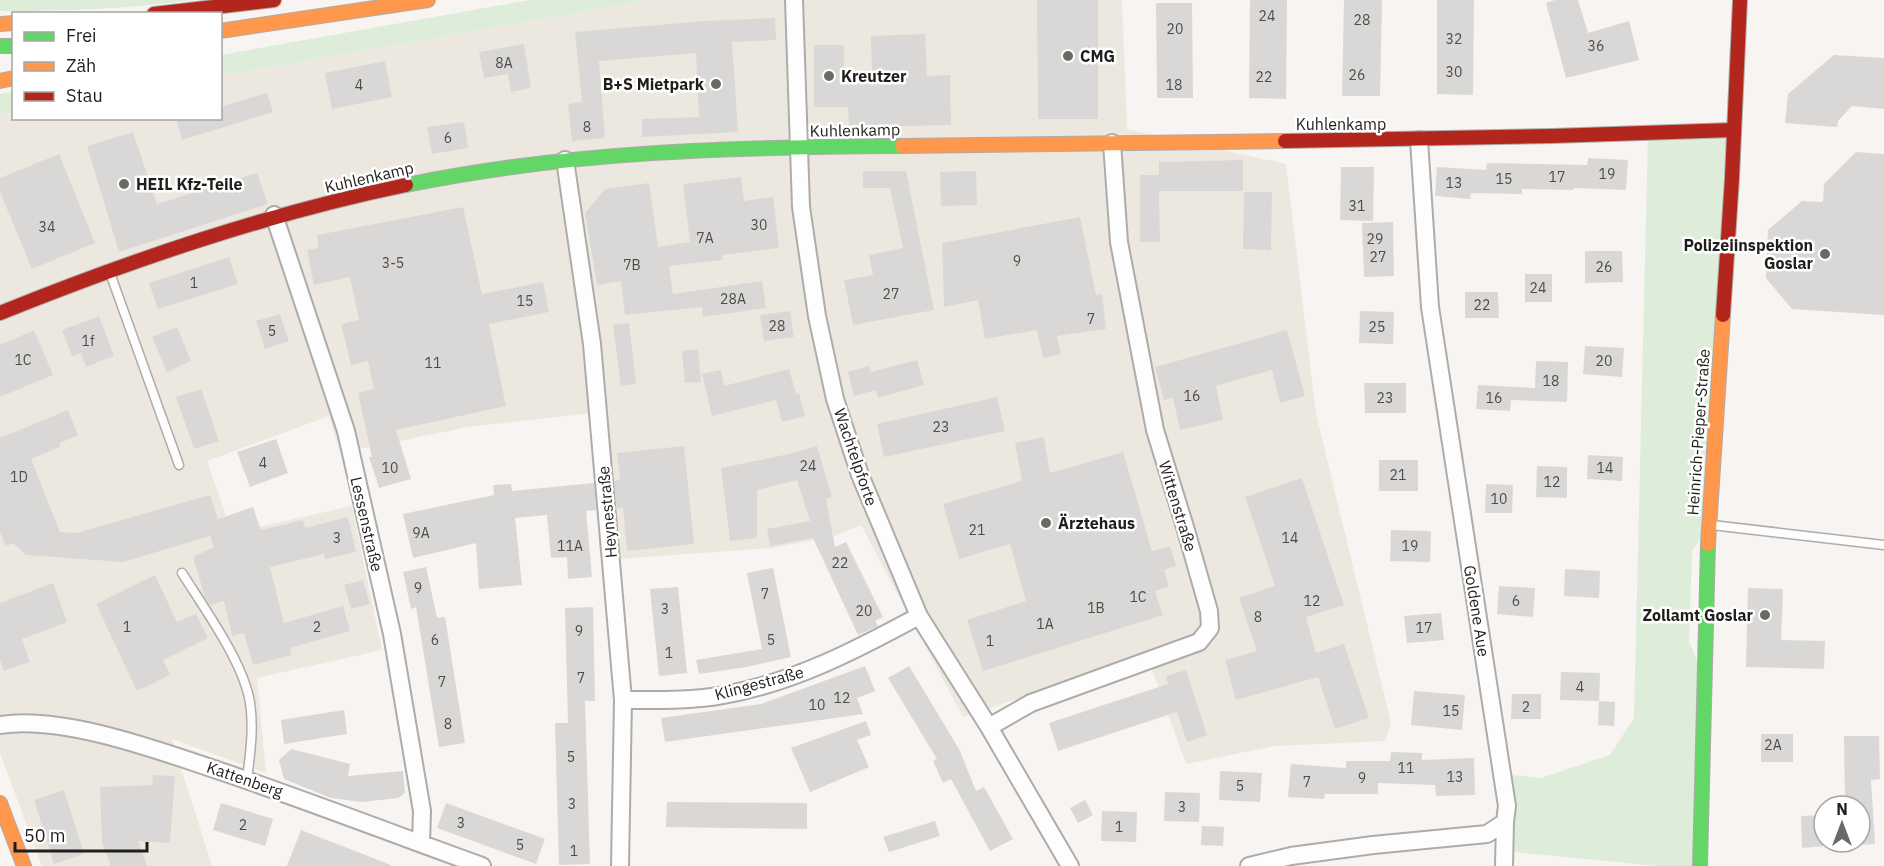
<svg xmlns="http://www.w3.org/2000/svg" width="1884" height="866" viewBox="0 0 1884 866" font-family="'IBM Plex Sans',sans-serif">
<rect width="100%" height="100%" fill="#f7f4f1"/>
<path fill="#ede8df" d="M650 0H1122L1127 129 1286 164 1316 414 1391 723 1385 741 1275 746 1186 764 1147 656 963 717 861 525 835 536 772 548 604 560 592 413 468 427 340 453 329 416 207 461 232 533 352 506 382 650 257 678 266 773 172 739 212 866H42L0 753V115L13 113 14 118H220L221 76Z"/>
<path fill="#deedda" d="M0 0H193C129 9 65 11 0 11Z
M529 0H650L221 76V55Z
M13 92V113L0 115V94Z
M1733 130 1709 524 1692 552 1689 642 1704 675 1700 866H1657L1504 851 1502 774 1541 778 1610 755 1634 718 1648 134Z"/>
<path fill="#dad8d6" d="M1037 0H1098V119H1038Z
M1250 0H1287L1286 99 1249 98Z
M1344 0H1382L1380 96H1342Z
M1437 0H1474L1473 95 1437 94Z
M1555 0H1578L1588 33 1629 21 1639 60 1566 78 1546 3Z
M1156 3H1192L1193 98H1157Z
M775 18 776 40 732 42 738 132 642 137V119L699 117 696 53 599 61 605 138 572 141 568 104 582 102 575 32 705 21Z
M925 34 927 76 950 75 951 125 849 127 848 107H814V45H844V77H872L871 36Z
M524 44 531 88 511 92 508 74 484 78 479 52Z
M1834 55 1884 58V109L1852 106 1838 121 1837 127 1785 123 1788 94Z
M385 61 392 97 332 109 325 73Z
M267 93 273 112 182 140 176 118H220V107Z
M464 122 468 148 432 154 427 127Z
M133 132 157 204 257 173 268 204 119 252 87 146Z
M1856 152 1884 154V315L1792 309 1766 278 1768 230 1802 201 1823 202 1824 184Z
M59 154 95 243 32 269 0 192V178Z
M1588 158 1628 160 1626 190 1574 188 1573 190 1522 189V194L1471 193 1470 199 1435 196 1437 167 1486 170 1487 163 1587 165Z
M1243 160V191H1159L1160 242H1140V175H1159V162Z
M1341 167H1374L1373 221 1340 220Z
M863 171H906L934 310 853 325 844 280 873 275 869 255 903 248 890 188H863Z
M976 171 977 205 941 206 940 172Z
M741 177 744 201 773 197 779 248 722 255 723 260 669 266 673 294 762 281 766 308 703 317 702 307 625 315 621 281 597 285 585 213 605 189 649 183 658 247 690 242 683 184Z
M1244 192H1272L1271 250 1243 249Z
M463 207 482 294 543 282 549 312 489 324 506 406 396 430 411 479 379 488 369 457H372L358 393 374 389 368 361 351 365 341 324 359 320 350 277 314 285 307 250 318 248 317 235Z
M1080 217 1096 295 1102 294 1106 329 1057 336 1061 354 1043 358 1037 330 985 339 978 300 944 307 942 243Z
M1393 222 1394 276 1364 277 1362 223Z
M1585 251H1622L1623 282 1585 283Z
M229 257 238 284 158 309 149 283Z
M1525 274H1552V302H1525Z
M1465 292H1498L1499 318H1465Z
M790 311 794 337 764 341 760 315Z
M1360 311 1394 312 1393 344 1359 343Z
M280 314 289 341 265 349 256 321Z
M99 316 114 356 86 367 81 353 72 356 62 330Z
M629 323 636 384 621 386 613 325Z
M177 327 191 361 167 372 152 337Z
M34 330 53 375 0 397V345Z
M1287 330 1305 396 1280 403 1272 370 1216 386 1223 420 1180 430 1173 398 1164 400 1155 367Z
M1585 346 1624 348 1622 377 1583 374Z
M698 349 701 382 685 383 682 351Z
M917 360 924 385 878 398 876 390 854 396 848 372 869 366 871 372Z
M1536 361 1568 362 1567 402 1511 400 1510 411 1476 409 1478 385 1535 388Z
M789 369 796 394 799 393 805 416 782 422 776 400 712 416 702 374 721 370 724 386Z
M1364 383H1406V413H1365Z
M201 389 219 441 194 449 176 397Z
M997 397 1005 431 884 457 877 424Z
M68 410 78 435 60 443V447L31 459 60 532 76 533 210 495 218 519 253 507 261 530 303 520 305 528 348 517 356 552 325 559 324 554 270 567 284 623 343 606 350 631 290 648 292 655 253 665 244 633 232 636 224 601 210 605 205 597 193 557 214 547 210 536 123 562 26 555 13 543 6 546 0 532V438Z
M1044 437 1050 473 1123 452 1152 551 1170 546 1176 566 1164 570 1169 586 1155 591 1163 615 983 671 967 620 1026 601 1010 544 959 559 943 504 1022 481 1015 443Z
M276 439 288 473 250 487 237 452Z
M684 446 694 544 627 551 623 508H617L614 481 620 480 617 453Z
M817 446 832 497 826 499 835 547 846 542 883 617 875 621 878 626 858 635 813 538 770 546 767 529 810 521 797 480 757 490V538L730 541 721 468 789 454Z
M1588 455 1623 457 1622 481 1587 479Z
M1379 460H1418V491H1379Z
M1537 466 1567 467V498L1536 497Z
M1302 478 1344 605 1306 617 1316 653 1344 644 1369 718 1335 729 1318 677 1236 700 1225 660 1257 651 1239 598 1275 586 1245 497Z
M594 483 596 510 586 511 592 577 568 579 567 557 551 558 547 515 515 518 522 585 479 589 476 543 413 558 403 514 494 495 493 485 511 484 512 491Z
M1486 484 1513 485 1512 513H1485Z
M1391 530 1431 531 1430 562 1390 561Z
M426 567 437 618 445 617 465 743 439 747 416 607 411 609 403 572Z
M773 568 791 657 746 667 699 674 696 660 762 649 747 573Z
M1565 569 1600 571 1599 598 1564 596Z
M155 575 177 622 196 614 208 638 163 660 170 675 137 691 96 604Z
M363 580 370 604 351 609 344 585Z
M53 583 67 622 22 639 30 662 4 671 0 660V603Z
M1499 586 1535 588 1533 617 1497 614Z
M678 587 687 673 659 676 650 589Z
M1748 588 1783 589 1781 640 1825 641 1824 669 1746 667Z
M593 607 595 701H585L590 864 559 865 555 723H568L565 608Z
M1441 613 1444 640 1407 643 1404 616Z
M865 666 875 691 857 698 863 714 665 742 661 718 761 704Z
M909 666 959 749 976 791 984 787 1013 839 990 851 951 779 943 783 933 761 937 759 888 678Z
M1186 670 1207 735 1187 742 1177 712 1058 751 1049 723 1168 684 1166 676Z
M1561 672 1600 673 1599 701 1560 700Z
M1414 691 1465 695 1462 730 1411 725Z
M1512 694H1541V719H1511Z
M1599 701 1615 702 1614 726 1598 725Z
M344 710 347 734 284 744 281 720Z
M866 721 871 735 857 740 869 767 810 792 791 748Z
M1761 734H1793V762H1761Z
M1844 736H1879L1880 779 1871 780 1875 844 1860 845V806H1845Z
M291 749 350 764 348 776 403 771 405 793 398 798 362 802 331 798 284 779 279 760Z
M1391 752 1422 753V760L1474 758 1475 795 1436 796 1435 785 1378 783V794H1325L1324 799 1288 797 1291 764 1346 768V761H1390Z
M1220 771 1262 773 1260 802 1219 800Z
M153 775 175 776 170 843 138 841 147 866H111L102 843 100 787 152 785Z
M64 790 84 854 54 864 34 800Z
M1165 792 1200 793 1199 822 1164 821Z
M1085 800 1093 815 1078 823 1070 808Z
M667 802 807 803V829L666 827Z
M221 803 273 819 265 846 213 830Z
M446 803 545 839 536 864 437 828Z
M1102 811 1137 812 1136 842 1101 841Z
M1824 815V846L1802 848 1801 816Z
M935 821 940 836 889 852 883 837Z
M1202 826 1224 827 1223 846 1201 845Z
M301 830 391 865 390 866H287Z"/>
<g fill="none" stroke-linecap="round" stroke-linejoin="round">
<g stroke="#aeacaa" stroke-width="11">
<path id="lane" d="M110 273 179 465
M1712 525 1884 545
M182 573C204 608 244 663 250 703 254 729 250 754 247 780"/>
</g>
<g stroke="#aeacaa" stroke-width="20">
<path id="street" d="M794 0 801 207 817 316 835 399 860 475 919 616 989 727 1070 866
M565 160 592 344 623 700 620 866
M274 215 346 431 392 634 422 811 421 843
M623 700C657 700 691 701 724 695 795 682 856 650 919 616
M0 725C62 715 157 750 217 770 306 800 393 834 482 866
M989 727 1031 703 1199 642 1210 628 1209 611 1185 527 1155 430 1119 242 1112 143
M1249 866 1291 856 1373 845 1487 834 1505 822 1507 806 1430 307 1419 140
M1504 866 1505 822"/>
</g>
<g stroke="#aeacaa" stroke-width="16">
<path id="fast" d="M0 46H14
M406 185C571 151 734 147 902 146
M1700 866 1708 544"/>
</g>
<g stroke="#aeacaa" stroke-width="16">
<path id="slow" d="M0 24 14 23
M220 31 428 0
M0 81 14 78
M902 146 1285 141
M1708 544 1723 315
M0 803 24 866"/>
</g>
<g stroke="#aeacaa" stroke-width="16">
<path id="jam" d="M154 14 274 0
M1285 141 1552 136 1733 130
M0 313C132 260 266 214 406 185
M1723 315 1732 178 1740 0"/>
</g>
<use href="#lane" stroke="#fefdfd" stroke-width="8"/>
<use href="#street" stroke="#fefdfd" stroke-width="16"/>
<use href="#fast" stroke="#63d668" stroke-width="14"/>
<use href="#slow" stroke="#ff974d" stroke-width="14"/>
<use href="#jam" stroke="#b3261e" stroke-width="14"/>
</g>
<g fill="#6b6966" stroke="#fff" stroke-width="2">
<circle cx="1068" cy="56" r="6"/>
<circle cx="829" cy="76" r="6"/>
<circle cx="716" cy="84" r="6"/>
<circle cx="124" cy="184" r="6"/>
<circle cx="1825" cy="254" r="6"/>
<circle cx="1046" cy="523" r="6"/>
<circle cx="1765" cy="615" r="6"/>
</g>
<g text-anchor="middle" stroke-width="5" stroke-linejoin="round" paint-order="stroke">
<g font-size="14" fill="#4e4c4a">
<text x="1267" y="21">24</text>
<text x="1362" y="25">28</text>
<text x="1175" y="34">20</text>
<text x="1454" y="44">32</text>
<text x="1596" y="51">36</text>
<text x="504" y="68">8A</text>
<text x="1454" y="77">30</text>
<text x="1357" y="80">26</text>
<text x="1264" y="82">22</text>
<text x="359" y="90">4</text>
<text x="1174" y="90">18</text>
<text x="587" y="132">8</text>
<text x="448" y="143">6</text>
<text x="1607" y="179">19</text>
<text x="1557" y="182">17</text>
<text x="1504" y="184">15</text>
<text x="1454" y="188">13</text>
<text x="1357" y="211">31</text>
<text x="759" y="230">30</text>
<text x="47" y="232">34</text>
<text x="705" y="243">7A</text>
<text x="1375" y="244">29</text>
<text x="1378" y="262">27</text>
<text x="1017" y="266">9</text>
<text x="393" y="268">3-5</text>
<text x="632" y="270">7B</text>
<text x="1604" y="272">26</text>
<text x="194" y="288">1</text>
<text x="1538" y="293">24</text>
<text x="891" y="299">27</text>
<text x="733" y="304">28A</text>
<text x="525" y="306">15</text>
<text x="1482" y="310">22</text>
<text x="1091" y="324">7</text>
<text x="777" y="331">28</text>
<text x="1377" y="332">25</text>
<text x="272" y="336">5</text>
<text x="88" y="346">1f</text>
<text x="23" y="365">1C</text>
<text x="1604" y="366">20</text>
<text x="433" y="368">11</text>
<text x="1551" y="386">18</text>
<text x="1192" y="401">16</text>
<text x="1385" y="403">23</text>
<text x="1494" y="403">16</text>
<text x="941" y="432">23</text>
<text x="263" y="468">4</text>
<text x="808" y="471">24</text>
<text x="390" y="473">10</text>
<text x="1605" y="473">14</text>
<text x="1398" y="480">21</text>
<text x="19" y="482">1D</text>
<text x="1552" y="487">12</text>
<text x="1499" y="504">10</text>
<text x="977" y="535">21</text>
<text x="421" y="538">9A</text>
<text x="337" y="543">3</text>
<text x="1290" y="543">14</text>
<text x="570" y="551">11A</text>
<text x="1410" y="551">19</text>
<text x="840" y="568">22</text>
<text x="418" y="593">9</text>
<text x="765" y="599">7</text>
<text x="1138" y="602">1C</text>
<text x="1312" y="606">12</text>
<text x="1516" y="606">6</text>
<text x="1096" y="613">1B</text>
<text x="665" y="614">3</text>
<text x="864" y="616">20</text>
<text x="1258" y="622">8</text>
<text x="1045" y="629">1A</text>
<text x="127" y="632">1</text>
<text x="317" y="632">2</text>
<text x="1424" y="633">17</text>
<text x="579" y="636">9</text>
<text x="435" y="645">6</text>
<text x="771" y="645">5</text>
<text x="990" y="646">1</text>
<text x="669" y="658">1</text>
<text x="581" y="683">7</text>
<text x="442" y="687">7</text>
<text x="1580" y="692">4</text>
<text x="842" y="703">12</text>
<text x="817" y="710">10</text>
<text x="1526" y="712">2</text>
<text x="1451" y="716">15</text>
<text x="448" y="729">8</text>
<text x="1773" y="750">2A</text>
<text x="571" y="762">5</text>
<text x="1406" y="773">11</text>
<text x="1455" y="782">13</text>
<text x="1362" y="783">9</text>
<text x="1307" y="787">7</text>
<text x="1240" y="791">5</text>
<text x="572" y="809">3</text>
<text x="1182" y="812">3</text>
<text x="461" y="828">3</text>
<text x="243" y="830">2</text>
<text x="1119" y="832">1</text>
<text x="520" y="850">5</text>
<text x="574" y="856">1</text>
</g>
<g font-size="16" font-weight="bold" fill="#1f1e1b" stroke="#fff" text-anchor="start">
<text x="1080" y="62">CMG</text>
<text x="841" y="82">Kreutzer</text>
<text x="704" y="90" text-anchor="end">B+S Mietpark</text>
<text x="136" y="190">HEIL Kfz-Teile</text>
<text x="1813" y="251" text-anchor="end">Polizeiinspektion<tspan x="1813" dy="18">Goslar</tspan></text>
<text x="1058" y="529">Ärztehaus</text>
<text x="1753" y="621" text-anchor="end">Zollamt Goslar</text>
</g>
<g font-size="16" fill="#1f1e1b" stroke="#fff">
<text x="1341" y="130">Kuhlenkamp</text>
<text transform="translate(855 130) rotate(-1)" y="6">Kuhlenkamp</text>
<text transform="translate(369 177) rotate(-13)" y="6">Kuhlenkamp</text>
<text transform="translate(1698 432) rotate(-86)" y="6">Heinrich-Pieper-Straße</text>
<text transform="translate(856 457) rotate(71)" y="6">Wachtelpforte</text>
<text transform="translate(1178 506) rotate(73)" y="6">Wittenstraße</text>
<text transform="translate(607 512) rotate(-95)" y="6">Heynestraße</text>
<text transform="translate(367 524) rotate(77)" y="6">Lessenstraße</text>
<text transform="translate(1477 611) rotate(81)" y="6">Goldene Aue</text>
<text transform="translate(759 683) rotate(-15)" y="6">Klingestraße</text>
<text transform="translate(245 779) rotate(19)" y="6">Kattenberg</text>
</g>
</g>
<rect x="12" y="12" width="210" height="108" fill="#ffffff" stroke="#a5a5a4" stroke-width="1.5"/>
<rect x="24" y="32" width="30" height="9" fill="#63d668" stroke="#a5a5a4" stroke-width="1.5"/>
<text x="66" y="42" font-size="18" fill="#1f1e1b">Frei</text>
<rect x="24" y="62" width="30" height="9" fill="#ff974d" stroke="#a5a5a4" stroke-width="1.5"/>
<text x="66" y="72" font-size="18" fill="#1f1e1b">Zäh</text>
<rect x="24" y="92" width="30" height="9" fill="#b3261e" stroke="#a5a5a4" stroke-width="1.5"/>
<text x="66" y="102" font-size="18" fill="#1f1e1b">Stau</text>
<g transform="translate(1842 824)"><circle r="28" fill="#ffffff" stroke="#a5a5a4" stroke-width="1.5"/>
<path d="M0-4.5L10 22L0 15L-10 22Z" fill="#6b6966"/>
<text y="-9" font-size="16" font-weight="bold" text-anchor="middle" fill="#1f1e1b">N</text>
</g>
<path d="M15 842v9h132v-9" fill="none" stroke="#1f1e1b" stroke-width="3"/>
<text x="24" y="842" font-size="18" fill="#1f1e1b" stroke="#ffffff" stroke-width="4.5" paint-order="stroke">50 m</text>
</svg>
